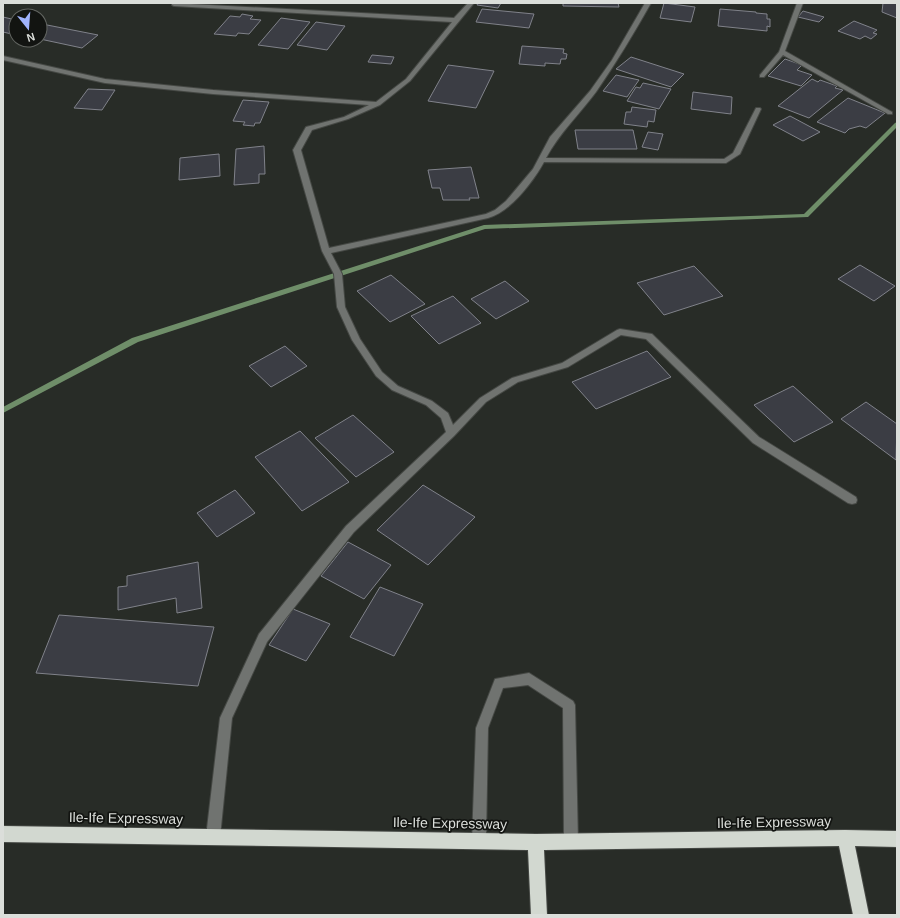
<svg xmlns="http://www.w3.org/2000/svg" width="900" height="918" viewBox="0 0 900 918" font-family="Arial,sans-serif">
<rect width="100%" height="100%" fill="#282c27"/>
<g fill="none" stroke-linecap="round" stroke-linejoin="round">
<path fill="#6f8e69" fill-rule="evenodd" d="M897 122V127L808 217 485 229 138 342 3 413V407L132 338 484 225 804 214 895 123Z"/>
</g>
<path fill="#3b3d44" stroke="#80828a" d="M478 3H501L498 8 477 5Z
M563 3H618L619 7 563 6Z
M664 3 695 7 691 22 660 18Z
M883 3H897V18L882 12Z
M482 9 534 14 529 28 476 22Z
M720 9 756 12V13L767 14V19H770V27L767 26V31L718 26Z
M803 11 824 17 819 22 798 17Z
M242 14 253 16 250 19 261 20 249 34 238 33 236 36 214 34 230 16 240 17Z
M3 17 16 20V35L3 32Z
M281 18 310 22 288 49 258 45Z
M854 21 877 30 873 33 877 34 871 39 865 36 860 39 838 31Z
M316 22 345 26 327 50 297 45Z
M42 24 98 35 82 48 40 39V26Z
M522 46 564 49 563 53 567 54 566 59H561L560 64 545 63V66L519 64Z
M372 55 394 57 391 64 368 62Z
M631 57 684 74 671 87 616 69Z
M785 59 802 65 797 70 812 75 801 86 768 76Z
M448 65 494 71 476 108 428 101Z
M616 75 639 80 627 97 603 91Z
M812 79 818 82 820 80 837 86 835 88 843 90 809 118 778 106Z
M643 83 671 89 659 109 627 101 636 87 640 88Z
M88 89 115 90 102 110 74 108Z
M693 92 732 97 731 114 691 109Z
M848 98 885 113 866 128 860 126 849 129 845 133 817 122Z
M243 100 269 102 260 123H255L254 126 243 125 245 122 233 121Z
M632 107 656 110 654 122 648 121 647 127 624 124 626 112H631Z
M790 116 820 132 803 141 773 125Z
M575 130H633L637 149H578Z
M648 132 663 134 658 150 642 147Z
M264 146 265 174H259V183L234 185 236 149Z
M219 154 220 176 179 180 180 158Z
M471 167 479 198H469L470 200H443L440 188H432L428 170Z
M860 265 895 286 874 301 838 279Z
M694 266 723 296 664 315 637 283Z
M391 275 425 304 390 322 357 291Z
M505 281 529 301 496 319 471 299Z
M453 296 481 323 439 344 411 316Z
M285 346 307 366 271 387 249 366Z
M647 351 671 377 596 409 572 382Z
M793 386 833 422 794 442 754 405Z
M866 402 897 424 896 460 841 419Z
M353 415 394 452 356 477 315 438Z
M300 431 349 482 302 511 255 457Z
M423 485 475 517 428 565 377 530Z
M235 490 255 513 217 537 197 513Z
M348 542 391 565 364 599 321 576Z
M198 562 202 608 177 613 176 598 118 610V587L127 586V576Z
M380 587 423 604 394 656 350 637Z
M293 609 330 624 306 661 269 645Z
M59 615 214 627 198 686 36 673Z"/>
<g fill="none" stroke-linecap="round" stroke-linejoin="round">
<g stroke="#454844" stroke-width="2">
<path id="minor" d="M172 3 454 18 468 3H474L410 81 380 105 348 119 312 130 301 150 329 248 486 214 495 210 506 201 533 169 550 137 590 91 612 60 645 3H651C634 33 616 63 596 92 579 115 560 132 546 158L724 159 733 153 756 108H760L761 109 740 154 726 163 544 162C533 182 510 212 488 218L331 253 342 274 345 307 360 339 382 372 398 386 432 401 448 413 453 425 480 398 512 378 562 363 617 330 620 329 652 334 759 437 856 497 857 500 856 503 852 504 848 503 753 443 646 339 621 335 568 367 518 382 486 402 454 436 354 532 267 642 232 718 220 837 218 842 213 844 208 842 206 837 220 718 259 634 346 526 446 432 441 418 426 405 392 390 376 376 352 340 337 307 334 274 322 251 293 150 306 127 344 117 369 105 213 94 105 83 3 60V56L105 79 213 90 376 102 406 79 452 22 174 6 172 5Z
M797 3H803L785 51 892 112V114H888L783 55 764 77H760V75L779 52Z
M529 673 573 701 575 705 578 842 576 847 571 849 566 847 564 842 563 708 528 685 503 688 488 728 486 841 484 846 479 848 474 846 472 841 476 728 495 679Z"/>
</g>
<g stroke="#454844" stroke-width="2">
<path id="highway" d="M3 826 536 834 845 830 897 831V847L855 846 869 915H853L839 846 544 850 547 915H531L528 850 3 842Z"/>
</g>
<use href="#minor" fill="#707370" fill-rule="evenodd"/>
<use href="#highway" fill="#d2d8d0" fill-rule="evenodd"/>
</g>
<g text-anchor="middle" stroke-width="3.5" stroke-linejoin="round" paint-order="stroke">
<g font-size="14" fill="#dbdeda" stroke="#121411">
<text transform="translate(126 818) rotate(1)" y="5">Ile-Ife Expressway</text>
<text transform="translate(774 822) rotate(-1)" y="5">Ile-Ife Expressway</text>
<text transform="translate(450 823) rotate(1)" y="5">Ile-Ife Expressway</text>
</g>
</g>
<rect width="900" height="918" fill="none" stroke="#dbdeda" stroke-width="8"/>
<g transform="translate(28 28) rotate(163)"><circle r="19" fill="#121411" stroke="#626561"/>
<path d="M0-3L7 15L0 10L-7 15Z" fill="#a0b3fd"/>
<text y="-6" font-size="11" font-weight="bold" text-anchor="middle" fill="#dbdeda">N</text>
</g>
</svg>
